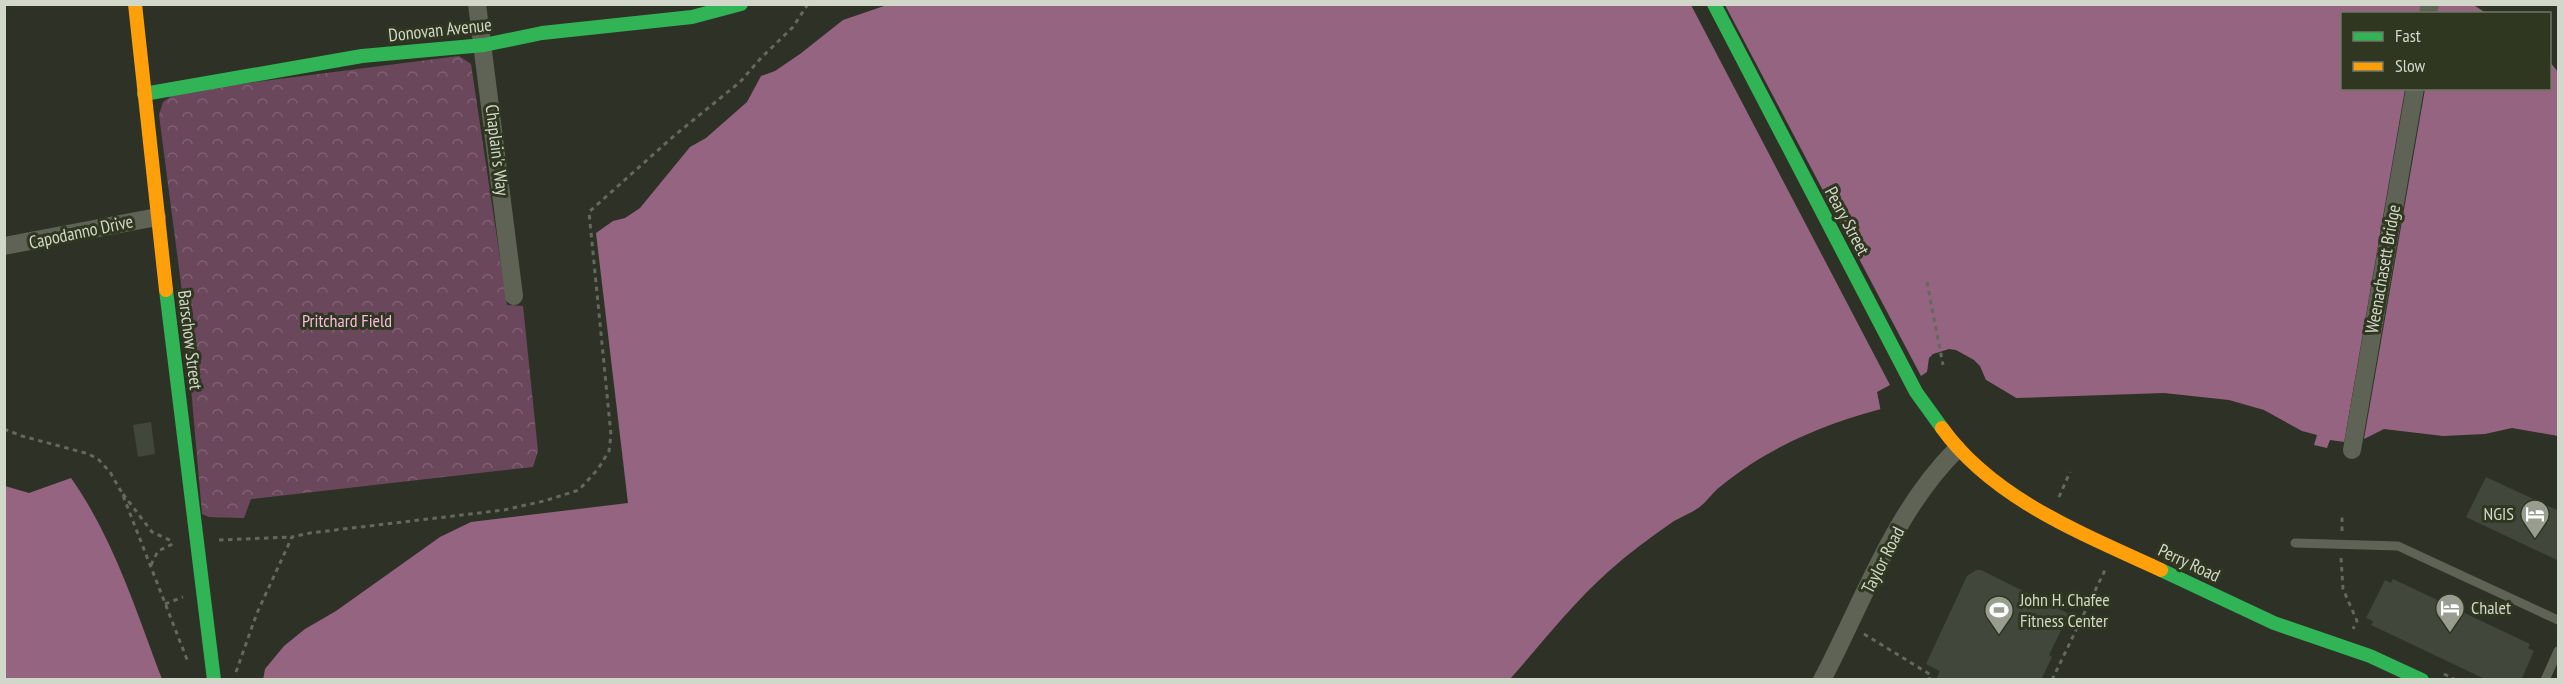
<svg xmlns="http://www.w3.org/2000/svg" width="2563" height="684" viewBox="0 0 2563 684" font-family="'PT Sans Narrow',sans-serif">
<defs>
<pattern id="park-crowns" width="20" height="18" patternUnits="userSpaceOnUse" patternTransform="scale(1.5)"><rect width="20" height="18" fill="#6b475c"/><path d="M2 6a3 3 0 1 1 6 0M12 15a3 3 0 1 1 6 0" fill="none" stroke="#7f6172"/></pattern>
</defs>
<rect width="100%" height="100%" fill="#2e3226"/>
<path fill="url(#park-crowns)" d="M459 56 471 64 507 305 523 306 538 451 533 467 251 499 244 518 209 517 202 514 184 307 159 115 163 102 177 92Z"/>
<path fill="#956480" d="M2472 4 2486 13 2342 14V88H2550V62L2558 72V440L2520 434 2471 439 2404 436 2374 446 2330 440 2327 448 2314 445 2317 435 2302 431 2264 410 2229 400 2164 393 2016 398 1986 380 1954 354 1942 357 1938 364 1895 397 1893 406C1831 421 1771 445 1721 486 1713 492 1708 500 1702 505 1694 512 1683 516 1674 521 1651 537 1629 553 1609 571 1572 604 1542 643 1510 679L263 680 265 669 284 646 305 629 336 611 440 537 471 522 628 503 596 233 613 221 625 218 640 208 690 147 706 138 747 102 761 76 775 71 800 54 843 20 887 5Z
M4 464 71 478C114 539 136 611 162 679H5Z"/>
<path fill="#2e3226" d="M1691 5H1725L1921 376 1927 372 1929 358 1933 354 1949 349 1956 350 1974 360 1980 366 1986 380 2016 398V400L1984 383 1976 373 1953 357 1944 359 1934 383 1926 384 1927 386 1898 400 1895 408 1881 412 1877 392 1890 385Z
M2405 89H2425L2364 439 2384 429 2443 436 2485 434 2512 428 2558 436V443L2520 437 2448 442 2404 439 2373 449 2344 443Z
M4 461 31 466 72 476 71 478 29 493 5 486Z"/>
<path fill="#42473c" d="M151 422 155 454 138 457 133 425Z
M2486 477 2559 511V561L2466 517Z
M1976 570H1981L2069 614 2049 655 2052 657 2041 680H1936L1940 671 1926 664 1967 576Z
M2393 579 2530 644 2528 648 2534 651 2521 680H2487L2371 625 2373 621 2366 618 2385 580 2391 583Z"/>
<g fill="none" stroke-linecap="round" stroke-linejoin="round">
<path stroke="#64695d" stroke-width="3" stroke-dasharray="4.5 4.5" stroke-linecap="butt" d="M2552 4 2558 5
M1927 282 1943 365
M4 429 22 436 89 454 99 460 110 472 122 493 188 662
M123 494 152 532 174 542
M2059 497 2070 472
M2342 531V513
M219 540 292 537
M2341 558 2343 589 2357 621 2353 629
M151 565 158 551 175 543
M165 604 183 597
M1864 634 1931 675 1929 680
M236 672 257 613 292 537 310 533 504 510 544 501 579 490 598 469 609 451 611 435 589 212 675 135 740 82 761 58 793 27 808 4
M2444 674 2456 680
M2052 680 2106 568"/>
<path stroke="#5e6355" stroke-width="9" d="M2295 543 2398 546 2558 620
M2545 680 2558 651"/>
<path stroke="#5e6355" stroke-width="18" d="M477 4 514 296
M2428 14 2430 4
M4 246 157 217
M2352 450 2415 88
M1822 680C1863 602 1894 511 1957 449"/>
<path stroke="#30b455" stroke-width="14" d="M1714 4 1916 392 1942 428
M144 94 362 56 484 45 542 33 692 17 741 4
M166 290 214 680
M2161 570 2274 623 2370 656 2422 680"/>
<path stroke="#ff9f0a" stroke-width="14" d="M135 4 166 290
M1942 428C1993 499 2083 534 2161 570"/>
</g>
<defs>
<g id="hotel-pin" transform="scale(1.5)"><path d="M0 17L-7.5 6A9.5 9.5 0 1 1 7.5 6Z" fill="#989d90" stroke="#2f3721"/><path d="M-6-4.5h1.5V1H6V5H4.5V3h-9V5H-6ZM-4 0a1.8 1.8 0 1 1 3.6 0ZM.5 0V-2.5h3Q6-2.5 6 0Z" fill="#fff"/></g>
<g id="stadium-pin" transform="scale(1.5)"><path d="M0 17L-7.5 6A9.5 9.5 0 1 1 7.5 6Z" fill="#989d90" stroke="#2f3721"/><path d="M0-5a6.5 5 0 1 0 0 10a6.5 5 0 1 0 0-10ZM-3.5-1.8h7v3.6h-7Z" fill="#fff"/></g>
</defs>
<g fill-rule="evenodd">
<use href="#hotel-pin" x="2535" y="514"/>
<use href="#hotel-pin" x="2450" y="608"/>
<use href="#stadium-pin" x="1999" y="610"/>
</g>
<g text-anchor="middle" stroke-width="6" stroke-linejoin="round" paint-order="stroke">
<g font-size="18" fill="#d1d7c9" stroke="#2f3721">
<text transform="translate(440 30) rotate(-6)" y="6">Donovan Avenue</text>
<text transform="translate(497 150) rotate(83)" y="6">Chaplain's Way</text>
<text transform="translate(1847 221) rotate(62)" y="6">Peary Street</text>
<text transform="translate(81 232) rotate(-12)" y="6">Capodanno Drive</text>
<text transform="translate(2383 269) rotate(-80)" y="6">Weenachasett Bridge</text>
<text transform="translate(190 340) rotate(83)" y="6">Barschow Street</text>
<text transform="translate(1883 560) rotate(-63)" y="6">Taylor Road</text>
<text transform="translate(2189 563) rotate(25)" y="6">Perry Road</text>
</g>
<g font-size="18" fill="#fab9df" stroke="#2f3721">
<text x="347" y="327">Pritchard Field</text>
</g>
<g font-size="18" fill="#d1d7c9" stroke="#2f3721" text-anchor="start">
<text x="2514" y="520" text-anchor="end">NGIS</text>
<text x="2020" y="606">John H. Chafee<tspan x="2020" dy="21">Fitness Center</tspan></text>
<text x="2471" y="614">Chalet</text>
</g>
</g>
<rect width="2563" height="684" fill="none" stroke="#d1d7c9" stroke-width="12"/>
<rect x="2341" y="12" width="210" height="78" fill="#2f3721" stroke="#707764" stroke-width="1.5"/>
<rect x="2353" y="32" width="30" height="9" fill="#30b455" stroke="#707764" stroke-width="1.5"/>
<text x="2395" y="42" font-size="18" fill="#d1d7c9">Fast</text>
<rect x="2353" y="62" width="30" height="9" fill="#ff9f0a" stroke="#707764" stroke-width="1.5"/>
<text x="2395" y="72" font-size="18" fill="#d1d7c9">Slow</text>
</svg>
